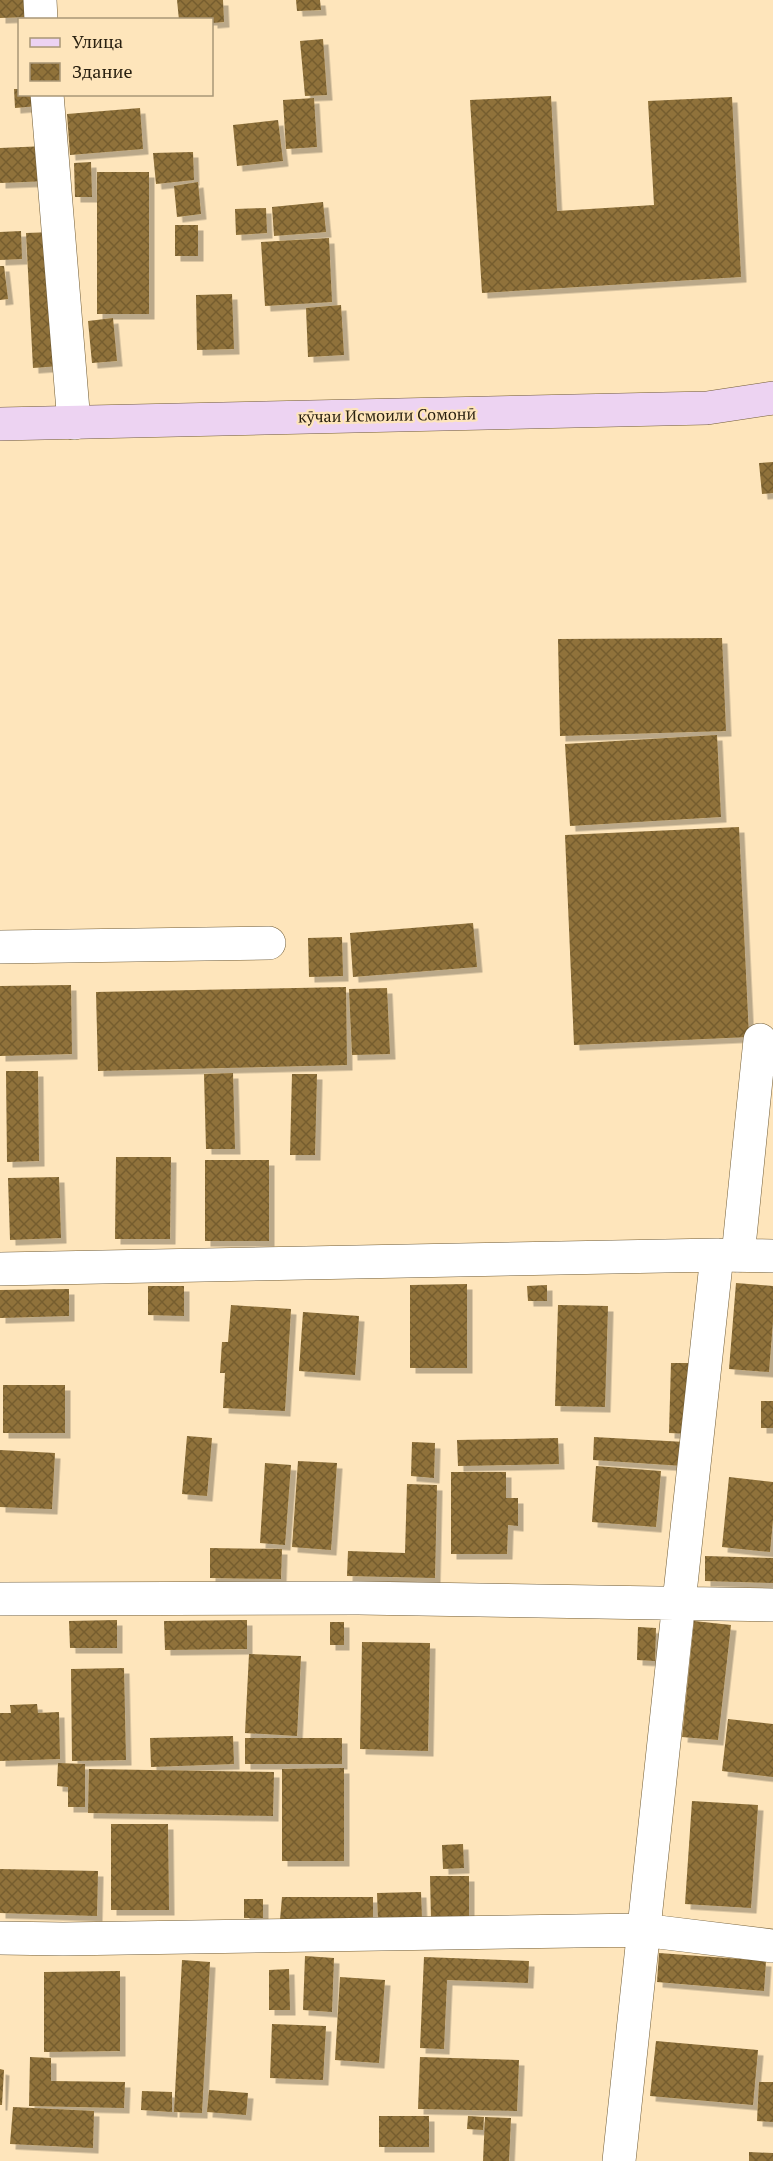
<svg xmlns="http://www.w3.org/2000/svg" width="773" height="2161" viewBox="0 0 773 2161" font-family="'PT Serif',serif">
<defs>
<pattern id="building-cross-hatch" width="8" height="8" patternUnits="userSpaceOnUse" patternTransform="scale(1.5)"><rect width="8" height="8" fill="#90723a"/><path d="M0 0l8 8M0 8l8-8" fill="none" stroke="#765d2f"/></pattern>
<filter id="shadow"><feDropShadow dx="5.5" dy="5.5" stdDeviation="0" flood-color="#0004"/></filter>
</defs>
<rect width="100%" height="100%" fill="#fee5bb"/>
<path fill="url(#building-cross-hatch)" filter="url(#shadow)" d="M0 0H26L27 17 0 18Z
M177 0H223L224 22 212 23V20H179Z
M296 0H320L321 10 297 11Z
M323 39 327 95 305 96 300 41Z
M14 89H20V94H37L38 106 15 108Z
M551 96 557 211 654 205 648 101 732 97 741 277 482 293 470 100Z
M314 98 317 147 286 149 283 100Z
M140 108 143 149 70 155 67 114Z
M278 120 283 161 237 166 233 125Z
M46 146 48 181 0 183V148Z
M193 152 194 180 156 184 153 153Z
M91 162 92 197H75L74 163Z
M97 172H149V314H97Z
M198 182 201 214 177 217 174 186Z
M323 202 326 232 274 236 272 207Z
M266 208 267 233 236 235 235 209Z
M175 225H198V256H175Z
M21 231 22 259 0 260V232Z
M54 232 60 366 33 368 26 233Z
M329 238 332 302 265 306 261 242Z
M0 266H4L8 299 0 300Z
M232 294 234 349 197 350 196 295Z
M341 305 344 355 308 357 306 308Z
M113 318 117 361 92 363 88 321Z
M773 462V493L762 494 759 463Z
M722 638 726 731 560 736 558 639Z
M717 735 721 817 570 826 565 744Z
M739 827 749 1037 574 1045 565 835Z
M473 923 477 967 353 977 350 933Z
M342 937 343 976 309 977 308 938Z
M71 985 72 1054 0 1056V986Z
M346 987 347 1065 98 1071 96 992Z
M387 988 390 1054 352 1055 349 989Z
M6 1071H38L39 1161 7 1162Z
M233 1073 235 1149H206L204 1074Z
M292 1074H317L315 1155H290Z
M116 1157H171L170 1239H115Z
M205 1160H269V1241H205Z
M59 1177 61 1238 10 1240 8 1178Z
M736 1283 773 1286V1321L769 1372 729 1369Z
M467 1284V1368H410V1285Z
M547 1285V1301H528L527 1286Z
M148 1286H184V1316L148 1315Z
M69 1289V1316L0 1318V1290Z
M231 1305 291 1309 285 1411 223 1408 225 1373H220L222 1342H228Z
M558 1305 608 1306 605 1407 555 1406Z
M303 1312 359 1316 355 1375 299 1371Z
M671 1363H695L693 1434 669 1433Z
M3 1385H65V1433H3Z
M761 1401H773V1428H761Z
M187 1436 212 1438 207 1496 182 1494Z
M594 1437 685 1442 683 1466 593 1460Z
M558 1438 559 1464 458 1466 457 1440Z
M412 1442 435 1443 434 1478 411 1476Z
M0 1450 55 1453 52 1509 0 1507Z
M298 1461 337 1463 331 1550 292 1547Z
M265 1463 291 1465 285 1545 260 1543Z
M596 1466 661 1471 656 1527 592 1522Z
M451 1472H506V1498H518V1526L508 1525 507 1554H451Z
M729 1477 773 1482V1520L770 1552 722 1547Z
M407 1484 437 1485 435 1578 347 1576 348 1551 405 1553Z
M210 1548 282 1549 281 1579 210 1578Z
M705 1556 773 1558V1583L705 1581Z
M117 1620V1648H70L69 1621Z
M247 1620V1649L165 1650 164 1621Z
M694 1621 731 1625 718 1740 682 1737Z
M330 1622H344V1645H330Z
M638 1627 656 1628 655 1661 637 1660Z
M362 1642 430 1643 428 1751 360 1749Z
M249 1654 301 1656 297 1736 245 1733Z
M124 1668 126 1760 72 1761 71 1669Z
M37 1704 38 1713 59 1712 60 1759 0 1761V1713H11L10 1705Z
M728 1719 773 1724V1777L722 1771Z
M233 1736 234 1764 151 1767 150 1738Z
M245 1738H342V1764H245Z
M58 1763 85 1764V1807H68V1787L57 1786Z
M344 1768V1861H282V1769Z
M89 1769 274 1772 273 1816 88 1813Z
M692 1801 758 1805 751 1908 685 1904Z
M111 1824H168L169 1910H111Z
M463 1844 464 1868 443 1869 442 1845Z
M0 1869 98 1871 97 1916 0 1913Z
M430 1876H469V1919H431Z
M421 1892 422 1919 378 1920 377 1893Z
M282 1897H373V1920H280Z
M244 1899H263V1918H244Z
M659 1953 766 1961 764 1991 657 1982Z
M305 1956 334 1958 332 2012 303 2010Z
M424 1957 529 1961 528 1983 447 1980 444 2049 420 2048Z
M182 1960 210 1962 202 2113 174 2112Z
M289 1969 290 2010H269V1970Z
M120 1971V2051L44 2052V1972Z
M340 1977 385 1980 379 2063 335 2060Z
M272 2024 326 2026 323 2080 270 2078Z
M656 2041 758 2050 753 2105 650 2096Z
M30 2057 51 2058V2081L125 2082 124 2108 29 2106Z
M420 2057 519 2060 517 2111 418 2109Z
M0 2069 4 2070 2 2105H0Z
M759 2082H773V2122L757 2121Z
M209 2090 248 2093 246 2115 207 2112Z
M142 2091 172 2092V2112L141 2110Z
M13 2107 94 2111 93 2148 10 2144Z
M379 2116H429V2147H379Z
M468 2116 484 2117 483 2130 467 2129Z
M485 2117 511 2118 509 2161H483Z
M749 2152 773 2153V2161H749Z"/>
<g fill="none" stroke-linecap="round" stroke-linejoin="round">
<g stroke="#725d36" stroke-width="34">
<path id="street" d="M40 0 41 20
M47 94 74 423
M0 947 269 943
M738 1256 760 1040
M0 1269 717 1255 773 1256
M0 1599 358 1598 773 1605
M0 1938 63 1939 642 1930 773 1946
M619 2161C649 1859 685 1557 717 1255"/>
</g>
<g stroke="#725d36" stroke-width="34">
<path id="secondary" d="M0 424 707 408 773 398"/>
</g>
<use href="#street" stroke="#fff" stroke-width="33"/>
<use href="#secondary" stroke="#edd3f2" stroke-width="33"/>
</g>
<g text-anchor="middle" stroke-width="4.5" stroke-linejoin="round" paint-order="stroke">
<g font-size="16" fill="#2a2111" stroke="#fee5bb">
<text transform="translate(387 415) rotate(-1)" y="6">кӯчаи Исмоили Сомонӣ</text>
</g>
</g>
<rect x="18" y="18" width="195" height="78" fill="#fee5bb" stroke="#a99777" stroke-width="1.5"/>
<rect x="30" y="38" width="30" height="9" fill="#edd3f2" stroke="#a99777" stroke-width="1.5"/>
<text x="72" y="48" font-size="18" fill="#2a2111">Улица</text>
<rect x="30" y="63" width="30" height="18" fill="url(#building-cross-hatch)" stroke="#a99777" stroke-width="1.5"/>
<text x="72" y="78" font-size="18" fill="#2a2111">Здание</text>
</svg>
